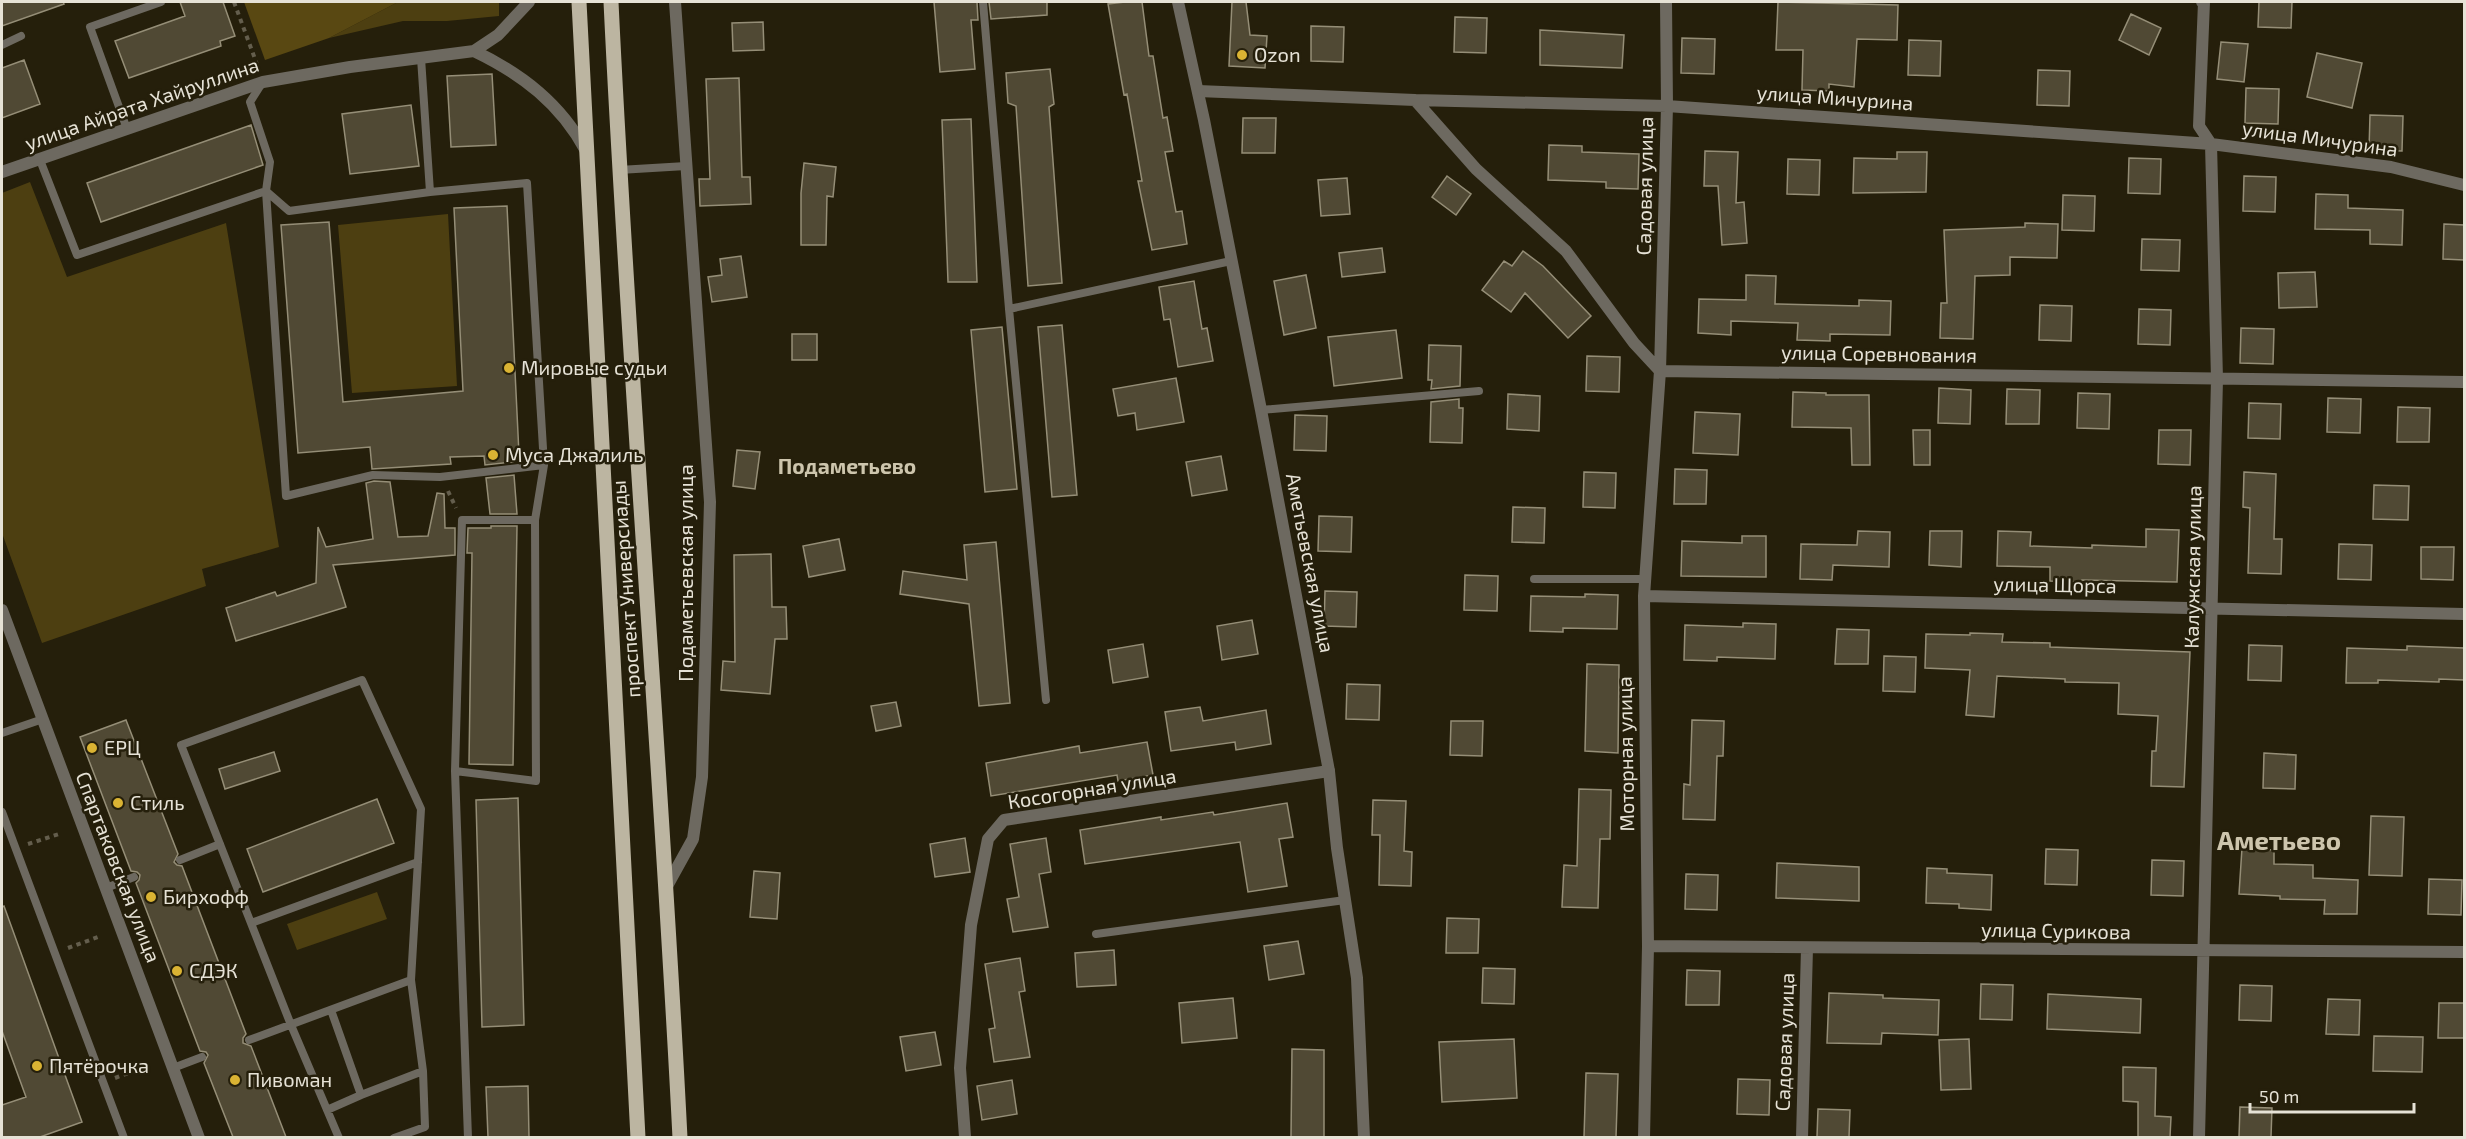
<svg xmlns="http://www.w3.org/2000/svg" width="2466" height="1139" viewBox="0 0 2466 1139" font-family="'Exo 2',sans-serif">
<rect width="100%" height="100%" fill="#251f0b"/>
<path fill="#4d3f11" d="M398 2H499V16L447 21H403L329 38Z
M30 182 67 277 226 223 279 547 202 569 206 586 42 643 2 533V193Z
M448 214 457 386 352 393 338 225Z
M377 892 387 919 297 950 287 924Z"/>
<path fill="#594812" d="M244 2H398L329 38 265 60Z"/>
<path fill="#504934" stroke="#958e77" stroke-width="1.5" d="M2 2H63L64 4 2 26Z
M180 2H223L235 36 220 41 221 46 129 78 115 41 185 16Z
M934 2H977L978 20H971L975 69 940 72Z
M989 2H1047V15L991 19Z
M1125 2H1142L1149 56H1153L1163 118 1167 117 1173 151 1165 152 1176 212 1182 211 1187 244 1152 250 1138 181H1142L1127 94 1124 95 1108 4Z
M1232 2H1246L1250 35 1267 36 1265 68 1229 66Z
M1778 2 1898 5 1897 40 1857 39 1854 87 1829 84V91L1802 90 1803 50H1776Z
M2259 2H2292L2291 28 2258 27Z
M2131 14 2161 28 2149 55 2119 40Z
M1455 17 1487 18 1486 53 1454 52Z
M763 22 764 50 733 51 732 23Z
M1311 26 1344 27 1343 62 1311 61Z
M1540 30 1624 35 1622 68 1540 65Z
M1682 38 1715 39 1714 74 1681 73Z
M1909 40 1941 41 1940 76 1908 75Z
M2221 42 2248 44 2244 82 2217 79Z
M2317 53 2362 63 2352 108 2307 97Z
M24 60 40 104 2 118V68Z
M1050 69 1054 104 1049 107 1062 283 1028 286 1016 106 1008 103 1006 73Z
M2038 70 2070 71 2069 106 2037 105Z
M492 74 496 145 451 147 447 76Z
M739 78 742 177H750L751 204 700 206 699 179H710L706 79Z
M2246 88 2279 89 2278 124 2245 123Z
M411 105 419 166 350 174 342 114Z
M2370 115 2403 116 2402 151 2369 150Z
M1243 118H1276L1275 153H1242Z
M971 119 977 282H948L942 120Z
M251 125 263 165 101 222 87 183Z
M1549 145 1582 146V152L1639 154 1638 189 1606 188V182L1548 180Z
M1705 151 1738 152 1736 203 1744 202 1747 243 1722 245 1718 186H1704Z
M1897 152H1927L1926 192 1853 193 1854 158 1897 159Z
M2129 158 2161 159 2160 194 2128 193Z
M1788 159 1820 160 1819 195 1787 194Z
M804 163 836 167 833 197 827 196 826 245H801V193Z
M1447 176 1471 194 1456 215 1432 197Z
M2244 176 2276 177 2275 212 2243 211Z
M1347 178 1350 214 1321 216 1318 180Z
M2316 194 2348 195V208L2403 210 2402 245 2370 244V230L2315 229Z
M2063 195 2095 196 2094 231 2062 230Z
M507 206 519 454H512L513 462 485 465 484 456 450 457 451 464 372 469 370 447 298 453 281 225 329 222 343 402 463 391 454 208Z
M2025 223 2058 224 2057 258 2010 257V275L1975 276 1973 339 1940 338 1941 303H1947L1944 230 2025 227Z
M2444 224 2464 225V260L2443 259Z
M2142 239 2180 240 2179 271 2141 270Z
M1382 248 1385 272 1342 277 1339 253Z
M1523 251 1543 266 1591 316 1568 338 1525 293 1511 312 1482 290 1504 261 1512 266Z
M741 256 747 297 712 302 708 277 722 275 720 259Z
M2315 272 2317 307 2279 308 2278 273Z
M1306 275 1316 328 1284 335 1274 281Z
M1746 275 1776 276 1775 304 1859 306V300L1891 301 1890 335 1830 334V341L1797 340 1798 323 1731 321V335L1698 333 1699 299 1746 300Z
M1194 281 1202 329 1207 328 1213 361 1178 367 1170 319 1164 320 1159 287Z
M2040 305 2072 306 2071 341 2039 340Z
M2139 309 2171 310 2170 345 2138 344Z
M1062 325 1077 495 1052 497 1038 327Z
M1002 327 1017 489 985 492 971 330Z
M2241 328 2274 329 2273 364 2240 363Z
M1396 330 1402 378 1334 386 1328 337Z
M792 334H817V360H792Z
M1429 345 1461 346 1460 386 1431 389 1432 380H1428Z
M1587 356 1620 357 1619 392 1586 391Z
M1176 378 1184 422 1137 430 1135 413 1118 416 1113 389Z
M1939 388 1971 390 1970 424 1938 423Z
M2007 389 2040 390 2039 424H2006Z
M1793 392 1826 393V395H1869L1870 465H1852L1851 428 1792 427Z
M2078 393 2110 394 2109 429 2077 428Z
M1508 394 1540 396 1539 431 1507 429Z
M2328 398 2361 399 2360 433 2327 432Z
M1459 399V408H1463L1462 443 1430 442 1431 402Z
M2249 403 2281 404 2280 439 2248 438Z
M2398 407 2430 408 2429 442H2397Z
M1695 412 1740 414 1738 455 1693 453Z
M1295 415 1327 416 1326 451 1294 450Z
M1913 430H1930V465H1914Z
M2159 430H2191L2190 465 2158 464Z
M737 450 760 452 755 489 733 486Z
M1221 456 1227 490 1192 496 1186 462Z
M1675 469 1707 470 1706 504H1674Z
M1584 472 1616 473 1615 508 1583 507Z
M2244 472 2276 474 2274 539H2282L2281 574 2248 573 2250 508 2243 507Z
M514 475 517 514H490L486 478Z
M374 481 390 482 398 537 428 536 437 493 444 494 445 528H455V555L333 565 346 607 236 641 226 608 275 592 277 596 316 583 318 527 326 547 373 539 366 483Z
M2374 485 2409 486 2408 520 2373 519Z
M1513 507 1545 508 1544 543 1512 542Z
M1319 516 1352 517 1351 552 1318 551Z
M491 526H517L513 765 469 764 472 553H467L468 528H491Z
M2146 529 2179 530 2177 582 2082 580V582L2050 581V567L1997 566 1998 531 2031 532 2030 546 2092 548V545L2146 547Z
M1858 531 1890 532 1889 567 1833 565 1832 580 1800 579 1801 544 1857 545Z
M1930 531H1962L1961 567 1929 565Z
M1742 536H1766V577L1681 576 1682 541 1742 543Z
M839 539 845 570 809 577 803 546Z
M996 542 1010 703 979 706 969 604 900 594 903 571 967 580 964 545Z
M2339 544 2372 545 2371 580 2338 579Z
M2421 547H2454L2453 580 2421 579Z
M771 554 772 607H786L787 639H775L770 694 721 690 723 661 735 662 734 555Z
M1465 575 1498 576 1497 611 1464 610Z
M1325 591 1357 592 1356 627 1324 626Z
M1585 594 1618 595 1617 629 1563 628V632L1530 631 1531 596 1585 597Z
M1252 620 1258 654 1222 660 1217 626Z
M1743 623 1776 624 1775 659 1717 657V661L1684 660 1685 625 1743 627Z
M1837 629 1869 630 1868 664H1835Z
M1970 633 2003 634 2002 642 2050 643V647L2190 652 2184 787 2151 786 2152 751H2156L2158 716 2118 714 2119 683 2065 682V679L1997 676 1994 717 1966 715 1970 670 1925 668 1926 634 1970 635Z
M1143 644 1148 677 1113 683 1108 650Z
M2249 645 2282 646 2281 681 2248 680Z
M2407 646 2464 648V680L2439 679V682L2378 680V683H2346L2347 648 2407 650Z
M1884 656 1916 657 1915 692 1883 691Z
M1587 664 1619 665 1618 753 1585 751Z
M1347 684 1380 685 1379 720 1346 719Z
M896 702 901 726 876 731 871 706Z
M1200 707 1203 721 1266 710 1271 744 1236 750 1235 742 1171 751 1165 712Z
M126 720 178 854 174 862 177 865 182 866 246 1034 243 1038V1043L251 1046 286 1137H233L204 1063 208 1055 206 1052 200 1051 136 883 139 880 140 875 137 872 131 871 80 737Z
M1692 720 1724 721 1723 756H1717L1715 820 1683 819 1684 784 1690 785Z
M1451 721H1483L1482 756 1450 755Z
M1147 742 1153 775 1118 781 1117 775 991 796 986 763 1079 746 1080 753Z
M274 752 280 771 225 789 219 769Z
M2264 753 2296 755 2295 789 2263 788Z
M1579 789 1611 790 1610 839H1600L1598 908 1562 907 1564 865 1577 866Z
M518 798 524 1025 482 1027 476 800Z
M377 799 394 843 263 892 247 849Z
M1373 800 1406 801 1404 851 1412 852 1411 886 1379 885 1380 835H1372Z
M1287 803 1293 837 1279 839 1287 886 1248 892 1240 842 1085 864 1080 830 1161 817V820L1213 812 1214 815Z
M2371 816 2404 817 2402 876 2369 875Z
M965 838 970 872 935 877 930 844Z
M1046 838 1051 872 1039 874 1048 927 1013 932 1007 899 1019 897 1010 844Z
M2242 848 2274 850V864L2313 865V878L2358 880 2357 914H2324L2325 900 2280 899V896L2239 894Z
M2046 849 2078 850 2077 885 2045 884Z
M2152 860 2184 861 2183 896 2151 895Z
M1777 863 1859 867V901L1776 898Z
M1927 868 1947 869V873L1992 875 1991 910 1959 908V904L1926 903Z
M754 871 780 873 777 919 750 917Z
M1686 874 1718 875 1717 910 1685 909Z
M2429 879 2462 880 2461 915 2428 914Z
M4 906 82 1122 40 1137H2V1105L26 1097 2 1031V907Z
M1447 918 1479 919 1478 953H1446Z
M1298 941 1304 974 1269 980 1264 946Z
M1114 950 1116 985 1077 987 1075 953Z
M1020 958 1025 991 1019 992 1030 1057 994 1062 989 1029 995 1028 985 964Z
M1483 968 1515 969 1514 1004 1482 1003Z
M1687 970 1720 971 1719 1005H1686Z
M1981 984 2013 985 2012 1020 1980 1019Z
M2240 985 2272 986 2271 1021 2239 1020Z
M1829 993 1883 995V998L1939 1000 1938 1035 1882 1033 1881 1044 1827 1043Z
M2048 994 2141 999 2140 1033 2047 1029Z
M1233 998 1237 1038 1182 1043 1179 1003Z
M2328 999 2360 1000 2359 1035 2326 1034Z
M2439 1003H2464V1038H2438Z
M935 1032 941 1065 906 1071 900 1037Z
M2374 1036 2423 1037 2422 1072 2373 1071Z
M1514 1039 1517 1098 1442 1102 1439 1042Z
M1969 1039 1971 1089 1941 1090 1939 1040Z
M1292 1049 1324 1050V1137H1291Z
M2123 1067 2156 1068 2155 1116 2171 1117 2170 1137H2138V1102L2123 1101Z
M1586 1073 1618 1074 1616 1137H1584Z
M1738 1079 1770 1080 1769 1115 1737 1114Z
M1012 1080 1017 1114 982 1120 977 1086Z
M528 1086 529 1137H488L486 1087Z
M2240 1107 2272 1108 2271 1137H2239Z
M1818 1109 1850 1110 1849 1137H1817Z"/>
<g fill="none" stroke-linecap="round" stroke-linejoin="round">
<path stroke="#645e4d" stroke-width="4" stroke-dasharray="4.5 4.5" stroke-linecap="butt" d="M234 2 258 67
M448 491 456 508
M28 844 59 834
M68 948 98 937
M115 1078 145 1067"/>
<path stroke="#6d6960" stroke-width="8" d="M983 2 1009 309
M2 45 21 36
M262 83 250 102 270 162 266 191 286 496 373 475 440 477 544 465 527 183 430 192 421 58
M127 129 90 27 161 2
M40 160 77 255 266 191 289 211 430 192
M619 170 686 166
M1261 410 1479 391
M1534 579H1645
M1046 700 1009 309 1231 261
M2 733 43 719
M455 771 536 781 535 520 544 465
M2 812 124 1138
M180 860 220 844
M106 888 134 877
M251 923 418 862
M1096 934 1345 900
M249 1040 411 980 421 809 362 680 181 745 291 1025 339 1138
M173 1068 202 1057
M361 1095 423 1071 411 980
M327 1110 361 1095 331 1010
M394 1138 425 1127 423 1071
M468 1138 455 771 462 520H535"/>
<path stroke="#6d6960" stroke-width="12" d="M474 51C522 74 561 104 586 151
M1198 91 1415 100 1667 106 2211 144 2391 167 2464 185
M1415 100 1476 169 1566 251 1634 343 1660 371 2464 382
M2 172 263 82 350 67 474 51 498 35 529 2
M1644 596 2464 614
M2 610 199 1138
M667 886 693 839 702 777 710 502 675 2
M1648 946 2464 952
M965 1137 960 1068 971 925 988 839 1004 820 1329 771
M1644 1138 1648 946 1644 596 1660 371 1667 106 1666 2
M1802 1138 1807 948
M2199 1138 2217 379 2211 144 2199 126 2204 2H2202"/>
<path stroke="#6d6960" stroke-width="12" d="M1178 2 1204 120 1261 410 1329 771 1337 848 1357 978 1364 1138"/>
<path stroke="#bcb5a1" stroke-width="15" d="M579 2 638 1138
M611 2C629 380 661 759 680 1138"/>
</g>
<g fill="#dab333" stroke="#251f0b" stroke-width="2">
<circle cx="1242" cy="55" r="6"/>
<circle cx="509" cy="368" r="6"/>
<circle cx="493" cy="455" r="6"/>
<circle cx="92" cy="748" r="6"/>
<circle cx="118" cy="803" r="6"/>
<circle cx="151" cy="897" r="6"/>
<circle cx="177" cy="971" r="6"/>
<circle cx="37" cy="1066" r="6"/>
<circle cx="235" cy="1080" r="6"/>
</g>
<g text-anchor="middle" stroke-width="5" stroke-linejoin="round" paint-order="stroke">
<g font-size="20" fill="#e6e2d6" stroke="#251f0b" text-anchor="start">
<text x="1254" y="62">Ozon</text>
<text x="521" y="375">Мировые судьи</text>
<text x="505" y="462">Муса Джалиль</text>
<text x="104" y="755">ЕРЦ</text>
<text x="130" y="810">Стиль</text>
<text x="163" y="904">Бирхофф</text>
<text x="189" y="978">СДЭК</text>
<text x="49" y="1073">Пятёрочка</text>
<text x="247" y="1087">Пивоман</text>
</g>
<g font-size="20" fill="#e6e2d6" stroke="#251f0b">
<text transform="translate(1835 98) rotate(4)" y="7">улица Мичурина</text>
<text transform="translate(142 104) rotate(-19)" y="7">улица Айрата Хайруллина</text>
<text transform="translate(2320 139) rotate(8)" y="7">улица Мичурина</text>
<text transform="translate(1645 186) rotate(-89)" y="7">Садовая улица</text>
<text transform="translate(1879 354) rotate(1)" y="7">улица Соревнования</text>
<text transform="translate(1310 563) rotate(79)" y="7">Аметьевская улица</text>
<text transform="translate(2193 567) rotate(-89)" y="7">Калужская улица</text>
<text transform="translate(686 573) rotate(-90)" y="7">Подаметьевская улица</text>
<text transform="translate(2055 585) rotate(1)" y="7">улица Щорса</text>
<text transform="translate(626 589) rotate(-94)" y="7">проспект Универсиады</text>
<text transform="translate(1626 754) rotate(-91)" y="7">Моторная улица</text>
<text transform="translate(1092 789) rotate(-9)" y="7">Косогорная улица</text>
<text transform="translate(118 867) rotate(69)" y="7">Спартаковская улица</text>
<text transform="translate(2056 931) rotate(1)" y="7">улица Сурикова</text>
<text transform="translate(1785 1042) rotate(-88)" y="7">Садовая улица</text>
</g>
<g font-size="21" font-weight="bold" fill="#cdc5ad" stroke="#251f0b">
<text x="847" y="474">Подаметьево</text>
</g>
<g font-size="26" font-weight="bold" fill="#cdc5ad" stroke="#251f0b">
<text x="2279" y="850">Аметьево</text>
</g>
</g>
<rect width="2466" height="1139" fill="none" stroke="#e6e2d6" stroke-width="6"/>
<path d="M2250 1103v9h164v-9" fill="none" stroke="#e6e2d6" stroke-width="3"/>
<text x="2259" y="1103" font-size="18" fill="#e6e2d6" stroke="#251f0b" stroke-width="4.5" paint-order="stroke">50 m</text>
</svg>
